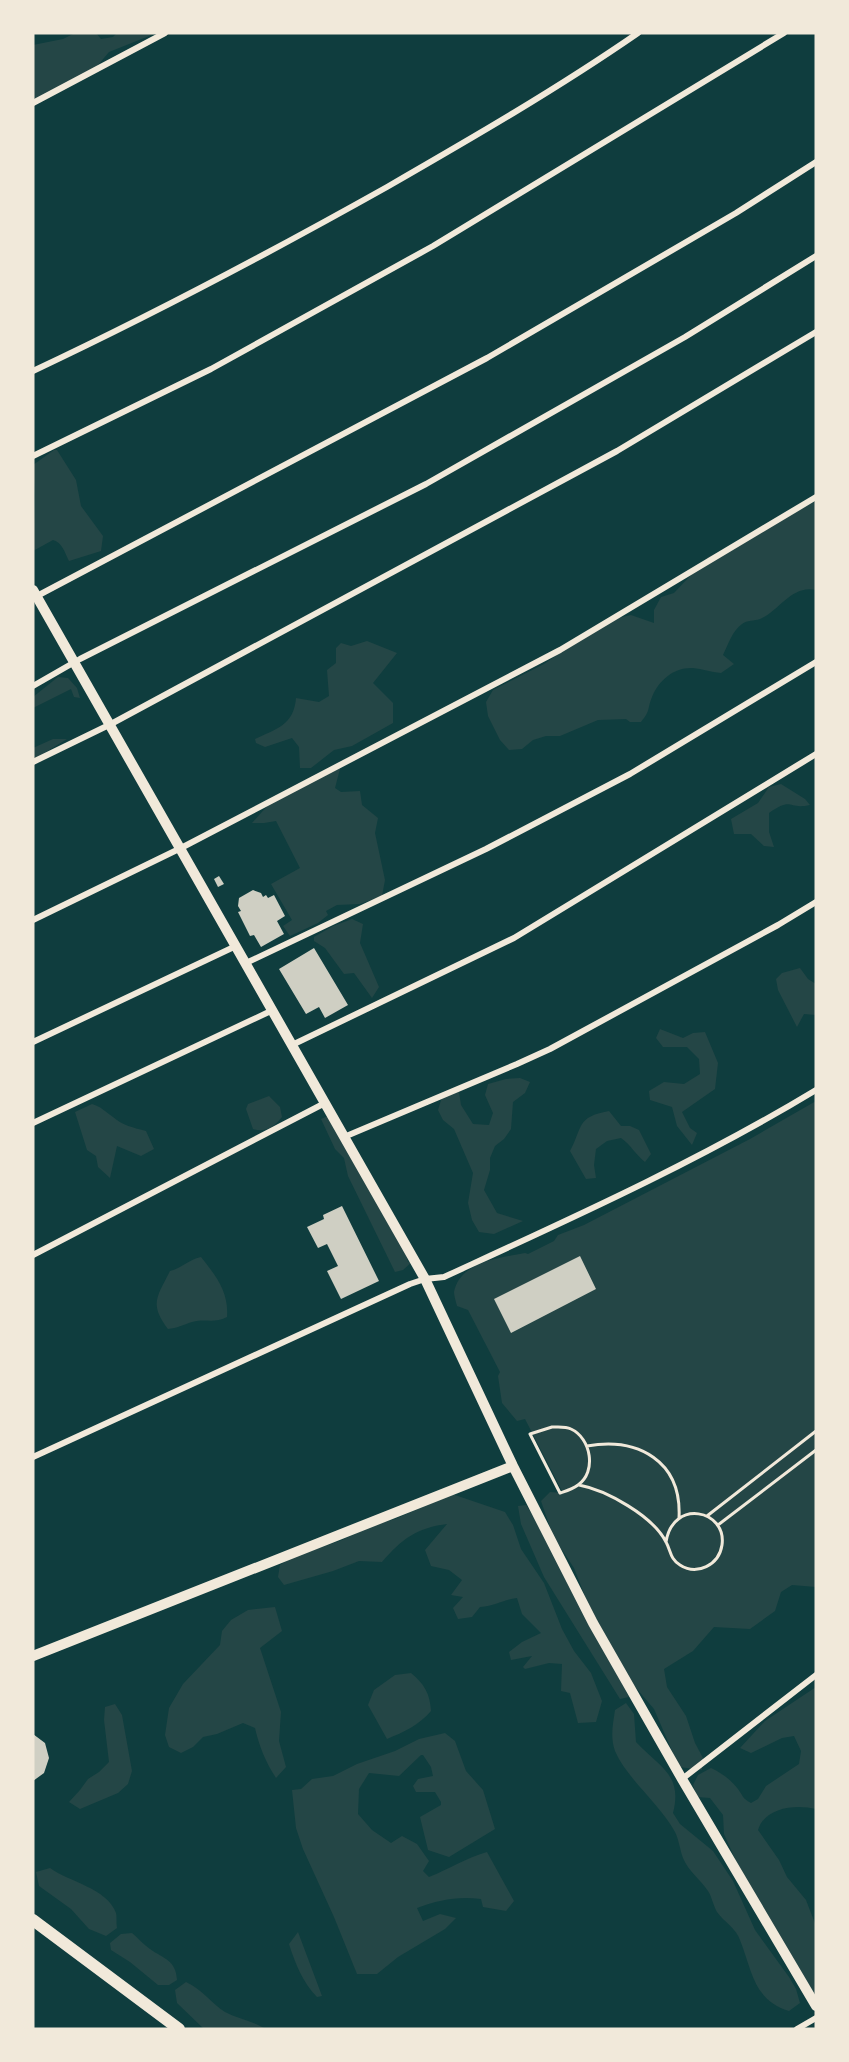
<svg xmlns="http://www.w3.org/2000/svg" width="849" height="2062" viewBox="0 0 849 2062" font-family="'Source Sans 3',sans-serif">
<rect width="100%" height="100%" fill="#0f3d3e"/>
<path fill="#244646" d="M75 33H96L101 39 113 37 117 33 154 34 109 52 93 71 33 102V45L63 39Z
M54 450H57L76 480 81 506 103 536 101 551 69 561C65 553 62 542 53 540L33 551 35 496 33 465Z
M816 501V590C792 584 779 611 760 619 754 621 747 620 742 624 732 631 728 645 723 655L734 664 721 673C711 672 702 669 693 668 674 667 659 680 652 697 647 709 651 710 641 722H630L626 719 598 720 560 736H546L533 740 522 749 509 750 500 740 488 716 486 702 493 690 544 664 567 648 618 618 631 615 654 623V610L661 597 674 593 708 557 745 540Z
M367 641 397 653 373 683 393 703V723L352 746 334 750 311 768H300L299 747 292 738 265 747 256 743 255 739C276 729 294 725 296 698L319 702 329 696 327 670 336 663V648L341 643 351 646Z
M58 677 68 678 77 688 80 698 74 697 71 689 33 708V697Z
M53 739H67L33 760V748Z
M341 765 335 788 341 792 360 791 362 805 378 818 375 833 385 880 382 896 360 904 337 905 326 911 328 915 318 923 290 936 283 926 292 920 271 884 300 868 276 821 264 823H252L270 803Z
M781 784 805 799 810 805C787 810 793 796 769 813V832L774 847 764 846 751 834H734L731 819 758 803 769 787Z
M352 919 363 924 360 943 379 987 372 998 354 973 344 974 325 948 314 941V937L333 926Z
M800 968 808 979 816 984V1015L804 1014 797 1027 778 990 776 979 782 973Z
M660 1029 683 1038 693 1033 705 1032 718 1063 715 1089 682 1112 690 1128 697 1133 692 1145 677 1126 672 1107 650 1100 649 1091 664 1082 684 1084 700 1074 699 1059 687 1047H663L656 1038Z
M520 1078 530 1082 525 1093 513 1102 511 1129 504 1139 495 1146 490 1158V1170L484 1190 497 1213 523 1221 494 1234 479 1232 472 1220 468 1203 473 1173 454 1129 443 1120 438 1110 442 1097 459 1092 461 1105 473 1124 489 1125 493 1113 485 1095 488 1084 506 1079Z
M269 1096 280 1107 282 1117C274 1127 265 1133 253 1129L246 1109 248 1104Z
M816 1101V1587L792 1585 781 1592 775 1611 750 1629 714 1627 693 1651 664 1669 667 1687 686 1716 695 1743 703 1758 702 1770 679 1767 654 1709 625 1675 590 1609 574 1568 553 1536 541 1501 550 1492 563 1493 525 1419 517 1421 502 1403 498 1376 500 1372 468 1310 457 1306C456 1302 454 1296 454 1292 460 1261 501 1258 525 1253L528 1254 554 1241 558 1235 584 1225 750 1139Z
M92 1104C102 1107 104 1111 113 1117 122 1125 134 1128 146 1131L154 1149 141 1156 117 1146 110 1178 98 1167 96 1156 87 1150 75 1112Z
M609 1111 621 1126H630L639 1130 651 1154 645 1162C635 1154 631 1145 621 1138L607 1141 596 1149 594 1165 596 1178 586 1179 570 1151C583 1127 576 1117 609 1111Z
M328 1116 404 1247 408 1262 414 1260 403 1270 395 1272 348 1176 344 1158 335 1149 321 1119Z
M201 1257C216 1276 229 1292 227 1317 213 1324 206 1318 192 1322 183 1325 177 1328 168 1329 149 1304 157 1297 170 1271 182 1268 188 1260 201 1257Z
M452 1494 505 1512 513 1525 521 1549 544 1583 562 1629 574 1651 591 1673 602 1701 596 1722 578 1723 570 1693 561 1691 562 1664 549 1663 525 1669 523 1667 532 1656 511 1660 509 1652 522 1642 541 1633 522 1614 517 1598C502 1600 496 1606 480 1607L472 1617 458 1619 453 1608 463 1597 451 1595 462 1580 449 1570 431 1566 425 1550 447 1524C416 1528 402 1539 382 1562L359 1561 333 1571 284 1585 278 1577 280 1565 291 1558 342 1540 374 1525 395 1519Z
M526 1505 538 1523 629 1697 620 1699 544 1577 521 1524 518 1506Z
M275 1607 282 1631 260 1648 281 1712 279 1741 286 1767 276 1778C266 1763 259 1746 255 1728L243 1723 217 1734 203 1737 193 1747 181 1753 169 1747 165 1735 169 1708 183 1684 220 1645 222 1631 231 1620 248 1610Z
M411 1673C424 1684 430 1693 431 1711 419 1725 404 1732 387 1739L368 1705 374 1690 395 1675Z
M816 1687V1809C796 1804 765 1807 758 1830L779 1860 787 1877 806 1900 816 1926V2000L736 1861 724 1834 723 1815 710 1798 697 1797 693 1785 698 1775 711 1768C722 1773 731 1780 738 1789 743 1796 743 1799 751 1803L758 1799 766 1786 799 1764 801 1751 794 1736 782 1738 751 1753 740 1748 765 1721Z
M626 1703 634 1714 636 1742C659 1767 683 1774 673 1813L680 1824 713 1851 733 1881 755 1930 789 1977 796 1989 800 2003 789 2011C753 2000 752 1970 740 1940 736 1928 724 1922 717 1912 713 1905 712 1897 708 1891 700 1879 689 1872 683 1858 680 1850 679 1840 675 1832 660 1804 627 1779 615 1751 610 1737 613 1724 615 1710Z
M115 1704 122 1715 132 1771 128 1784 118 1793 80 1809 69 1802 80 1790 88 1779 99 1772 109 1762 104 1720 105 1707Z
M445 1733 455 1741 466 1771 483 1790 495 1829 449 1857 428 1850 420 1817 441 1805V1802L435 1792H416L413 1786 418 1779 433 1776 431 1767 423 1755H421L399 1776 369 1773 359 1789 358 1814 372 1830 391 1843 402 1836 417 1844 429 1861 423 1871 429 1877C449 1869 466 1858 487 1852L514 1901 506 1911 483 1907 481 1899C457 1896 439 1900 417 1908L423 1921 440 1914 456 1918 445 1929 398 1957 377 1974H357L334 1917 303 1849 296 1828 292 1790 301 1789 312 1779 333 1776 357 1764 395 1751 419 1739Z
M50 1868C69 1882 107 1888 116 1913 117 1917 116 1923 117 1928L106 1936 89 1929 71 1909 39 1886 36 1872Z
M298 1932 322 1996 317 1997C303 1983 295 1963 289 1944Z
M132 1933C138 1938 144 1945 150 1949 164 1959 176 1960 177 1980L169 1985H158L130 1962 111 1950 110 1943 121 1934Z
M186 1982C202 1989 211 2003 225 2012 238 2019 253 2021 266 2029H204L177 2003 175 1990Z"/>
<path fill="#cfcfc3" d="M219 876 224 884 218 887 214 879Z
M253 890 261 893 263 897 266 895 268 898 274 895 285 916 277 921 284 934 261 947 254 935 250 936 238 912 241 911 238 906 239 898Z
M314 948 348 1005 325 1018 319 1007 306 1014 279 969Z
M342 1206 379 1281 341 1299 327 1271 338 1266 327 1244 318 1248 307 1227 324 1219 323 1215Z
M580 1256 596 1289 511 1333 494 1299Z
M33 1734 45 1743 49 1758 44 1773 33 1781Z"/>
<g fill="none" stroke-linecap="round" stroke-linejoin="round">
<path stroke="#f1e9da" stroke-width="3" d="M552 1427C558 1427 565 1426 571 1429 591 1438 597 1472 578 1485 573 1489 566 1491 560 1493L530 1434Z
M587 1446C638 1437 682 1461 679 1518
M579 1485C606 1490 653 1516 666 1542 671 1551 670 1559 680 1565 697 1576 719 1565 722 1545 727 1510 673 1498 666 1542
M707 1516 816 1431
M718 1525 816 1450"/>
<path stroke="#f1e9da" stroke-width="6" d="M33 103 165 33
M33 371C154 314 271 252 387 187 472 138 557 89 638 33
M33 456 211 369 433 246 784 33
M37 596 487 358 736 213 816 162
M33 686 80 659 426 484 685 337 816 256
M33 762 111 724 617 451 816 332
M33 920 181 848 560 650 816 497
M246 963 486 849 630 774 816 662
M33 1042 236 946
M292 1045 514 938 816 754
M33 1123 273 1010
M344 1137 517 1064 550 1049 778 925 816 902
M33 1255 325 1103
M33 1457 410 1284 425 1279 444 1277C570 1219 697 1162 816 1090
M682 1779 816 1675
M797 2029 816 2018"/>
<path stroke="#f1e9da" stroke-width="10" d="M33 590 425 1279 513 1466 593 1623 682 1779 816 2006
M33 1656 513 1466"/>
<path stroke="#f1e9da" stroke-width="12" d="M33 1920 179 2029"/>
</g>
<rect width="849" height="2062" fill="none" stroke="#f1e9da" stroke-width="69"/>
</svg>
